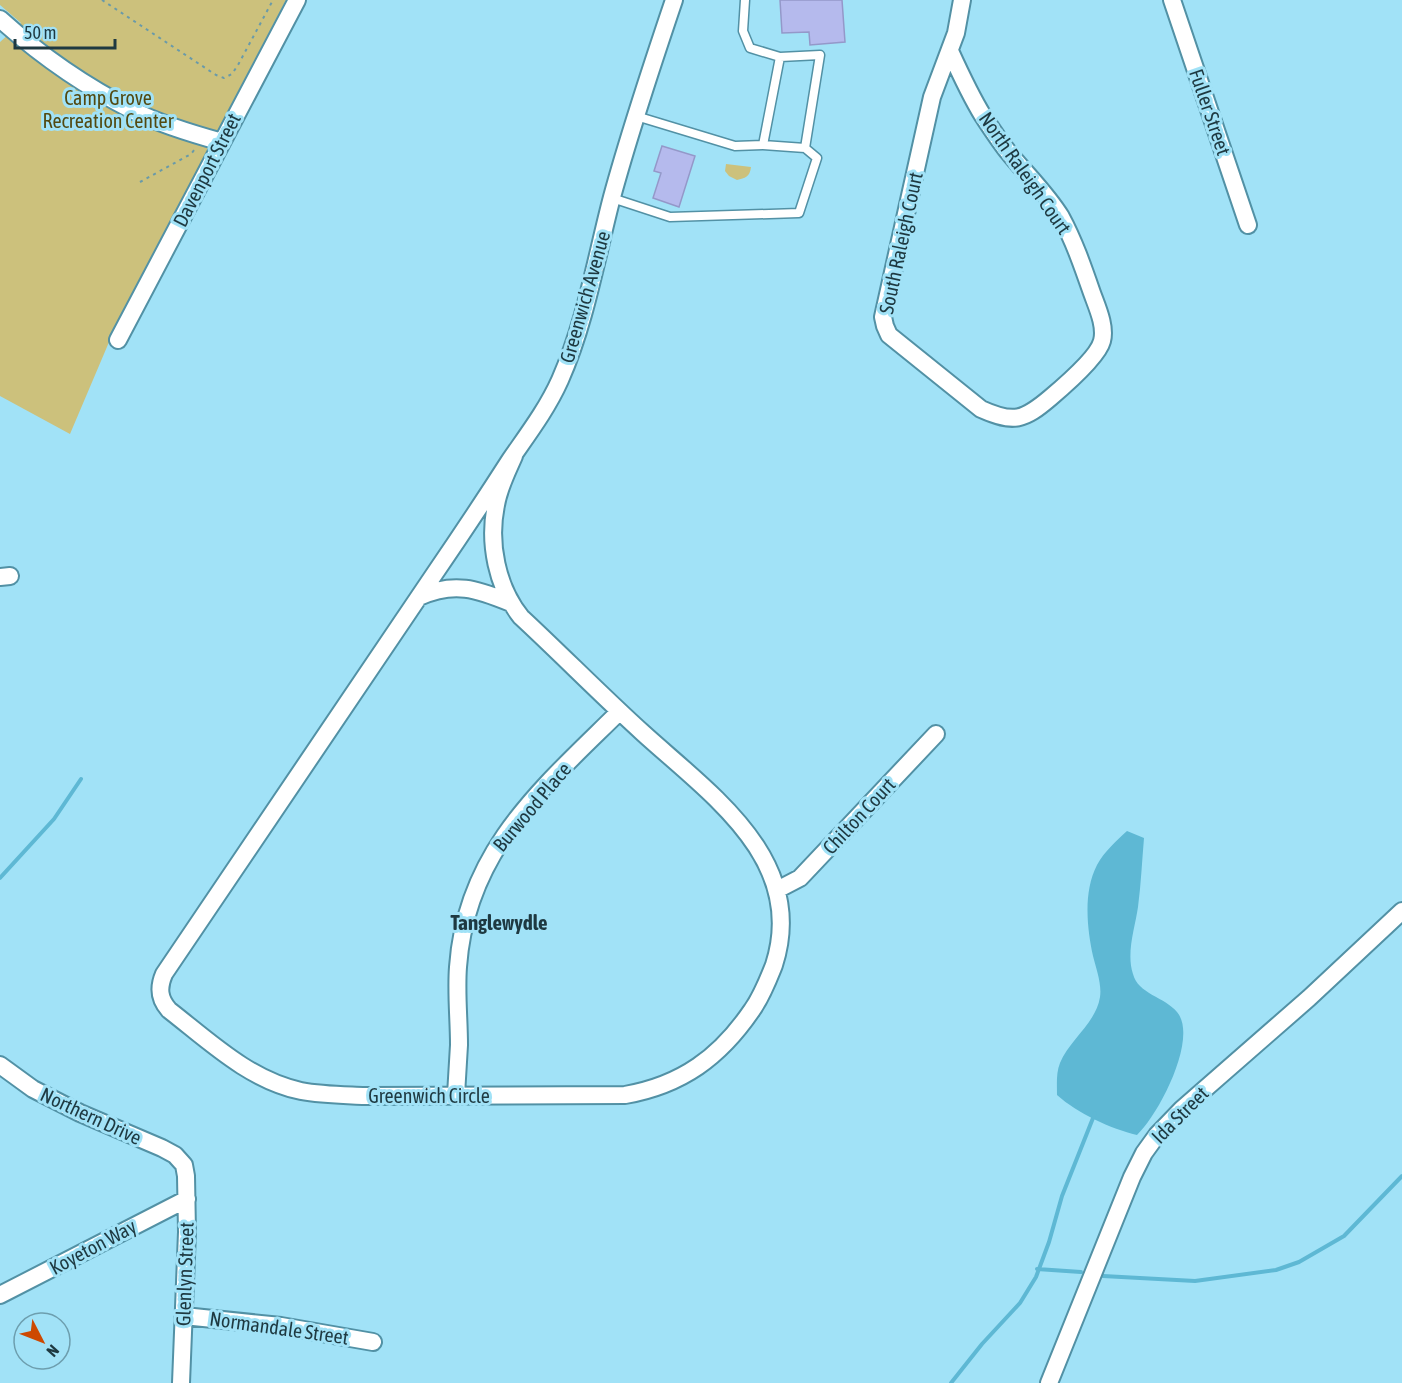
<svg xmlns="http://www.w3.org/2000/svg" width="1402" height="1383" viewBox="0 0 1402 1383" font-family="'Asap Condensed',sans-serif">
<rect width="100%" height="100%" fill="#a1e2f7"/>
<path fill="#ccc17c" d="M0 0H286L115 328 70 434 0 396V42L21 23 0 5Z
M726 164 751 167C750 177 745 178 737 180L729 176 725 171Z"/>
<path fill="#5eb8d4" d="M1127 831 1144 838C1142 861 1141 884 1138 907 1135 928 1126 953 1133 974 1138 994 1165 997 1177 1012 1199 1038 1158 1116 1137 1135 1111 1129 1077 1113 1057 1095 1057 1084 1056 1073 1060 1063 1070 1039 1096 1023 1100 997 1102 984 1096 968 1093 956 1087 928 1083 892 1097 865 1104 852 1116 841 1127 831Z"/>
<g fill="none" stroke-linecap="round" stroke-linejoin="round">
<path stroke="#5eb8d4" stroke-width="4" d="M0 878 54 819 81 779
M1037 1269 1081 1272
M1103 1276 1195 1281 1276 1270 1299 1262 1344 1236 1402 1176
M951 1383 982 1344 1020 1303 1036 1277 1049 1242 1062 1196 1095 1113"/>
</g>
<path fill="#b5baed" stroke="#9498c9" stroke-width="1.5" d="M780 0H842L845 42 810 45 809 32 782 33Z
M662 146 695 156 679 207 653 198 661 173 654 171Z"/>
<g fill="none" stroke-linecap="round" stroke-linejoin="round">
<g stroke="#5291a5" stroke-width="11">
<path id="lane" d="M745 0 743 31 750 48 780 57 820 55 805 148 763 145 780 57
M636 116 735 146 763 145
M612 198 670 217 799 213 817 158 805 148"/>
</g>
<g stroke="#5291a5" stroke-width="20">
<path id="street" d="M1172 0 1248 225
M0 19C40 55 86 87 134 111 162 125 193 134 222 142
M950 51C960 73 970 95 983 116 991 128 1000 142 1009 153 1026 174 1047 194 1061 217 1074 241 1083 267 1092 293 1097 307 1106 326 1102 341 1098 357 1063 387 1050 398 1024 420 1014 424 981 409L889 335 885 326 883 317 932 97 956 33 962 0
M118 340 297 0
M514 456C507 472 499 487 496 505 488 543 497 587 521 617 562 655 601 695 643 733 710 794 808 860 774 965 768 980 762 996 752 1010 720 1057 682 1085 625 1095L365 1096C344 1095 322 1095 301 1091 249 1080 209 1041 169 1010 159 999 158 988 164 974 254 842 343 709 433 576 459 538 485 499 510 460 528 434 547 409 560 380 586 321 596 258 612 197 630 131 652 65 674 0
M0 577 10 576
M419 597C454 581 477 589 511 603
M777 890 800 878 936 734
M0 1065 33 1089 80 1113 162 1148 175 1155 184 1165 186 1176 187 1232 181 1383
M456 1095C457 1079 458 1062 459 1045 459 1019 456 993 458 967 466 851 542 788 619 712
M0 1295 187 1199
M184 1316 281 1326 373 1342
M1049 1383 1132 1177 1144 1153 1157 1135 1182 1109 1309 998 1402 911"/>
</g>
<path stroke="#699aa9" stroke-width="2" stroke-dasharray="3 4.5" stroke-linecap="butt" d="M102 0 216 75 224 78 232 74 238 65 273 0
M140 182 191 154 195 149"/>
<use href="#lane" stroke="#fff" stroke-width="8"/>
<use href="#street" stroke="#fff" stroke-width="16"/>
</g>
<g text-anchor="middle" stroke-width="6" stroke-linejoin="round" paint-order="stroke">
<g font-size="20" fill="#524911" stroke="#a1e2f7">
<text x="108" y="105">Camp Grove<tspan x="108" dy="23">Recreation Center</tspan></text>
</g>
<g font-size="20" fill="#1e3941" stroke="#a1e2f7">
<text transform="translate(1210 112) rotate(71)" y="7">Fuller Street</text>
<text transform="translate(207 170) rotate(-63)" y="7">Davenport Street</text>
<text transform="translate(1025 173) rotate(55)" y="7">North Raleigh Court</text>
<text transform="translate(901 243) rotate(-78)" y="7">South Raleigh Court</text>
<text transform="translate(585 297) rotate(-74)" y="7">Greenwich Avenue</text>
<text transform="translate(532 807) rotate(-50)" y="7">Burwood Place</text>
<text transform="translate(859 816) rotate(-47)" y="7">Chilton Court</text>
<text x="429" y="1103">Greenwich Circle</text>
<text transform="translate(1180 1115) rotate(-45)" y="7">Ida Street</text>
<text transform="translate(91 1116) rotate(25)" y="7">Northern Drive</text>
<text transform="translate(93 1247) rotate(-28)" y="7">Koyeton Way</text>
<text transform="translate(185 1274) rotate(-88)" y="7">Glenlyn Street</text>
<text transform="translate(279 1328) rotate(8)" y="7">Normandale Street</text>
</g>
<g font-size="21" font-weight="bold" fill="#1e3941" stroke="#a1e2f7">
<text x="499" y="930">Tanglewydle</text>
</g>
</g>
<g transform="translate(42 1341) rotate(132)"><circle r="28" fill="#a1e2f7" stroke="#6d9eae" stroke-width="1.5"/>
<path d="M0-4.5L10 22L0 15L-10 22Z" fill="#cd4901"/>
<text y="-9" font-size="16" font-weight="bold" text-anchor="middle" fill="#1e3941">N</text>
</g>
<path d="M15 39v9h100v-9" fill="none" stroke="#1e3941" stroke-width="3"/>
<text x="24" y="39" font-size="18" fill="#1e3941" stroke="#a1e2f7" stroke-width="4.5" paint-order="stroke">50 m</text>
</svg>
